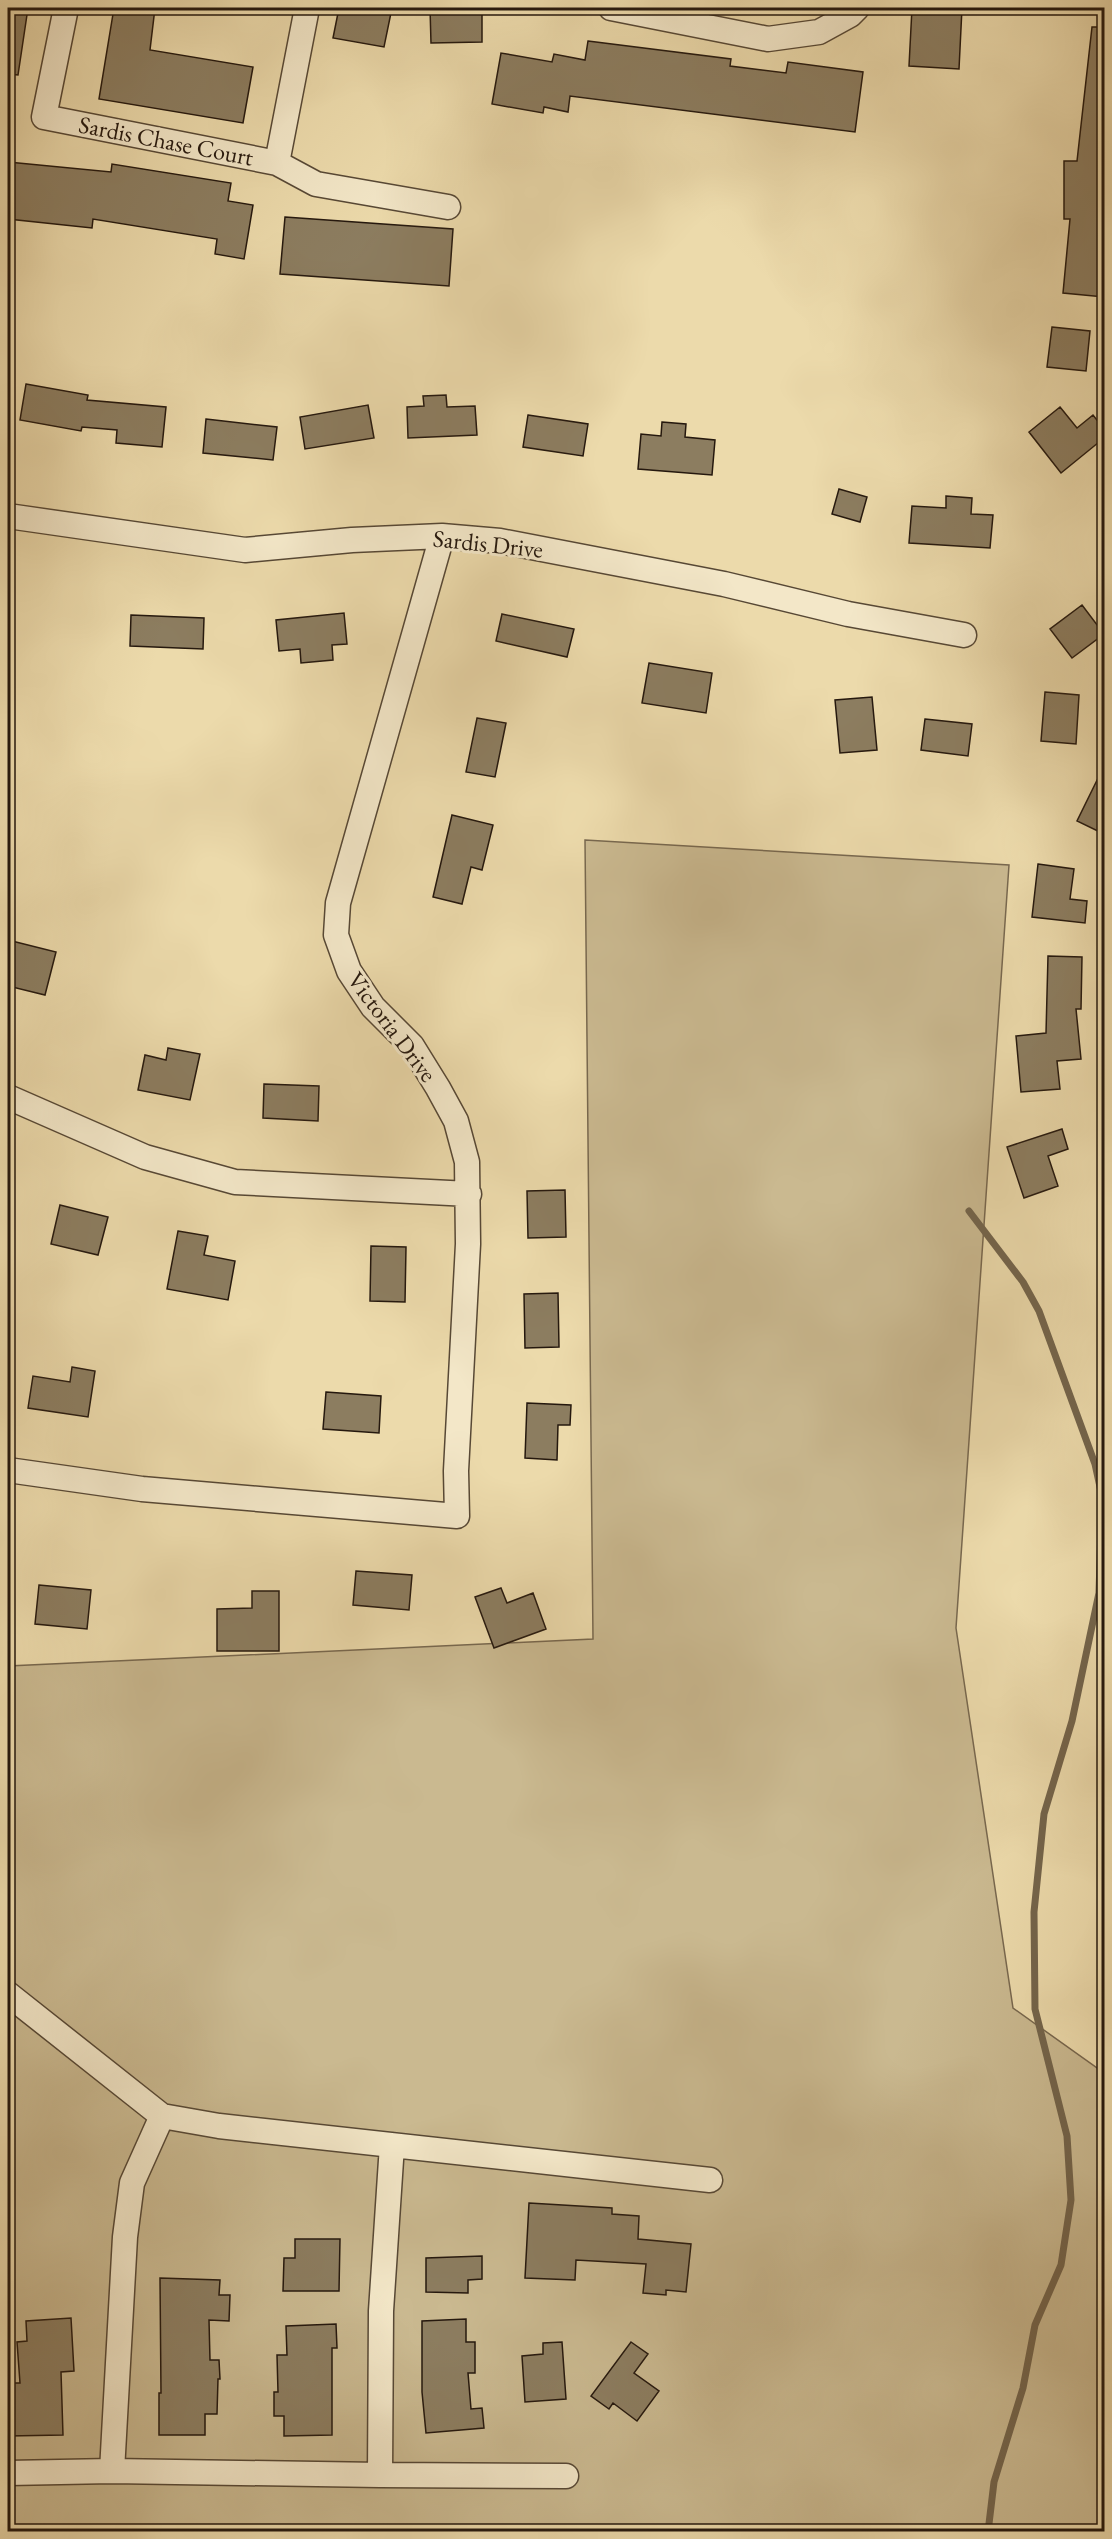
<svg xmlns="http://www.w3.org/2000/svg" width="1112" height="2539" viewBox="0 0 1112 2539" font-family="'EB Garamond',serif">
<rect width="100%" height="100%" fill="#ecdaab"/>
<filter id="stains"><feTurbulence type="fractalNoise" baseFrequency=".00333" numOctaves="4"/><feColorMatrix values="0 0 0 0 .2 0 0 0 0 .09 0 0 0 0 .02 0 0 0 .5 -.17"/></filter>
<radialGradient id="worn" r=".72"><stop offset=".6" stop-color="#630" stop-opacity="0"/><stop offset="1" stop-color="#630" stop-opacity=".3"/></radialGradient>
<path fill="#cab990" stroke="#78684f" stroke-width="1.5" d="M585 840 1009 865 956 1628 1013 2008 1104 2073V2531H8V1666L593 1639Z"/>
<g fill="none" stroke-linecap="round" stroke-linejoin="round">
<path stroke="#74654c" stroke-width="7" d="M969 1211 1023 1282 1039 1311 1095 1464 1102 1496 1099 1593 1072 1721 1044 1814 1034 1912 1035 2009 1067 2136 1071 2200 1061 2265 1035 2325 1023 2388 994 2482 988 2532"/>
</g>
<path fill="#8c7d60" stroke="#25180e" stroke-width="1.5" d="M8 8H28L18 75 8 74Z
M114 8H155L150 50 253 67 243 123 99 99Z
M339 8H392L384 47 333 38Z
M430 8H482V42L431 43Z
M912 8H962L959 69 909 66Z
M1092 27H1104V297L1063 293 1070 219H1064V161H1077Z
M588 41 731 59 730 66 786 73 788 62 863 72 855 132 570 96 568 112 544 107 543 113 492 104 501 53 552 62 554 54 585 60Z
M8 162 111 172 112 164 231 183 228 201 253 205 244 259 215 254 217 239 93 219 92 228 8 219Z
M285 217 453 229 449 286 280 274Z
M1052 327 1090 331 1086 371 1047 367Z
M26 384 88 395 87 400 166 407 162 447 116 443 117 430 82 427 81 431 20 420Z
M446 395 447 407 475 406 477 435 408 438 407 407 424 406 423 396Z
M368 405 374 438 305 449 300 417Z
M1060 407 1077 428 1093 415 1104 429V438L1061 473 1029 432Z
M528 415 588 424 583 456 523 447Z
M206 419 277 427 273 460 203 453Z
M662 422 686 424 685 437 715 440 712 475 638 469 641 434 661 436Z
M839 489 867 497 860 522 832 514Z
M946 496 972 498 971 514 993 515 990 548 909 543 912 506 946 508Z
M1082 605 1104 634 1072 658 1050 629Z
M344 613 347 644 332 645 333 660 301 663 300 649 279 651 276 620Z
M502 614 574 629 567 657 496 641Z
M131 615 204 618 203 649 130 646Z
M649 663 712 673 706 713 642 703Z
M1045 692 1079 695 1076 744 1041 741Z
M872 697 877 750 840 753 835 700Z
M477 718 506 723 495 777 466 772Z
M925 719 972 724 968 756 921 750Z
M1104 766V834L1077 821Z
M452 815 493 825 482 870 471 867 462 904 433 897Z
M1038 864 1074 869 1070 899 1087 901 1085 923 1032 917Z
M8 940 56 952 45 995 8 986Z
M1048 956 1082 957 1081 1009H1076L1081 1059 1057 1061 1060 1089 1021 1092 1016 1036 1046 1033Z
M168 1048 200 1054 190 1100 138 1090 145 1055 166 1060Z
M264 1084 319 1086 318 1121 263 1118Z
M1062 1129 1068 1149 1048 1156 1058 1186 1024 1198 1007 1147Z
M565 1190 566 1237 528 1238 527 1191Z
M60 1205 108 1217 98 1255 51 1244Z
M178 1231 208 1236 204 1255 235 1261 228 1300 167 1289Z
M371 1246 406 1247 405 1302 370 1301Z
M558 1293 559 1347 525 1348 524 1294Z
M72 1367 95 1371 88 1417 28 1408 33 1376 70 1382Z
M326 1392 381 1396 379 1433 323 1429Z
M527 1403 571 1405 570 1425H558L557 1460 525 1458Z
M356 1571 412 1575 409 1610 353 1605Z
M39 1585 91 1590 87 1629 35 1624Z
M501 1588 507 1603 533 1593 546 1629 494 1648 475 1597Z
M252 1591H279V1651H217V1609L252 1608Z
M529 2203 612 2208V2214L639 2216 638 2239 691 2244 686 2292 666 2290V2295L643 2293 646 2264 576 2260 575 2280 525 2278Z
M295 2239H340L339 2291H283L284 2258H295Z
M482 2256V2279L468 2280V2293L426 2292V2258Z
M160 2278 220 2280 219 2295H230L229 2321 209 2320 210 2360H219L220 2379H218L217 2414H205V2435H159V2393H161Z
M71 2318 74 2371 61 2372 63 2435 8 2436V2413H13L12 2383H20L17 2342 27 2341 26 2321Z
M466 2319V2342H475V2373H468L471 2409 482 2408 484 2428 426 2433 422 2392V2321Z
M336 2324 337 2348H332V2435L284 2436V2416H274V2392H278L277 2355H287L286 2326Z
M562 2342 566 2399 525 2402 522 2356 543 2354V2343Z
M631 2342 648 2354 634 2373 659 2391 637 2421 613 2403 609 2409 591 2396Z"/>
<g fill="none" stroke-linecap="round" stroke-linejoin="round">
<g stroke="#574835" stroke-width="27">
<path id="minor" d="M66 8 44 117 277 163 316 184 448 207
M611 8 768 39 819 32 850 15 857 8
M277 163 307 8
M8 516 245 550 352 540 442 536 500 541 724 584 848 614 964 635
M8 1097 145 1157 235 1182 469 1194
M8 1470 142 1489 457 1516 456 1471 468 1244 467 1162 456 1121 438 1088 412 1046 373 1007 349 971 336 935 338 903 442 536
M8 1994 162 2116 219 2126 710 2180
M162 2116 132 2183 125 2237 112 2471 380 2475
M392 2145 381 2311 380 2475 566 2476
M8 2473 112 2471"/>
</g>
<use href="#minor" stroke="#f3e7c8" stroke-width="24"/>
</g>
<g text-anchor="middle" stroke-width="6" stroke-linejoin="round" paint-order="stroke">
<g font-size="24" fill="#25180e" stroke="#f3e7c8">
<text transform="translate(166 141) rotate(11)" y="8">Sardis Chase Court</text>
<text transform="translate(488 544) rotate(6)" y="8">Sardis Drive</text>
<text transform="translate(392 1027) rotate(53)" y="8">Victoria Drive</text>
</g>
</g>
<rect width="1112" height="2539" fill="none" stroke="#ecdaab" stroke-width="30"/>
<rect x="9" y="9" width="1094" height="2521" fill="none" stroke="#25180e" stroke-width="3"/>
<rect x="15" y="15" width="1082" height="2509" fill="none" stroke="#25180e" stroke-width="1.5"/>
<rect width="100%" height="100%" filter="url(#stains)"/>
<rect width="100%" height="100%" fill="url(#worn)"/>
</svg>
